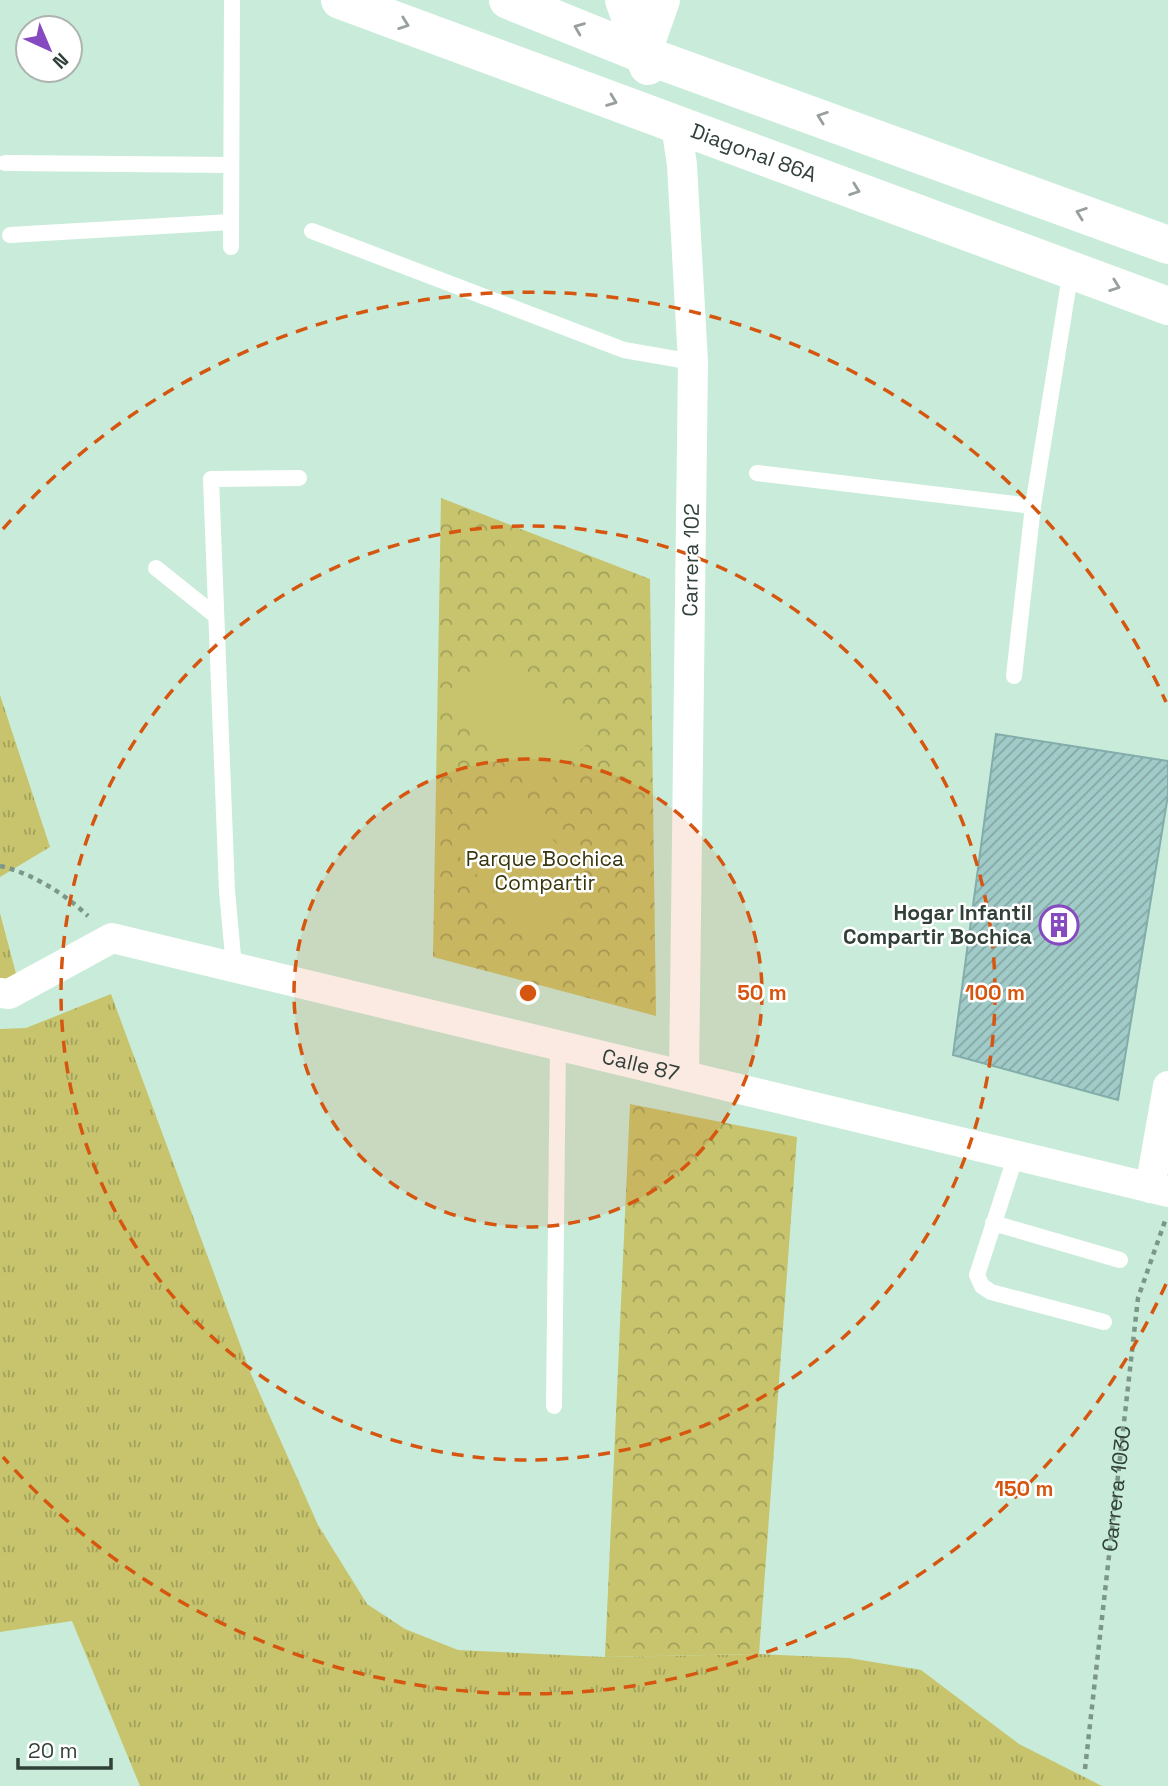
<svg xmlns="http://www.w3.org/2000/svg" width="1168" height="1786" viewBox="0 0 1168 1786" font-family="'Space Grotesk',sans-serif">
<defs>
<pattern id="grass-tufts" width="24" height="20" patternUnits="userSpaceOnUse" patternTransform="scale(1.75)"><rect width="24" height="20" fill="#c7c46d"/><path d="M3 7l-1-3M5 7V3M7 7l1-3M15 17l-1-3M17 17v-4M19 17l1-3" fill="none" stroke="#a2a15b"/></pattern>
<pattern id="park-crowns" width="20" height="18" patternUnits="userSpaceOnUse" patternTransform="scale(1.75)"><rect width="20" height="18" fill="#c7c46d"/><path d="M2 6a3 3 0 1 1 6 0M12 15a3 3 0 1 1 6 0" fill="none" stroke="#a2a15b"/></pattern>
<pattern id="building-hatch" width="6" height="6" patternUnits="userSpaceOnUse" patternTransform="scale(1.75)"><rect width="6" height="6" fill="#a1cbc8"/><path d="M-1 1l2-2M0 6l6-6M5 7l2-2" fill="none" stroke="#84a6a3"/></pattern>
</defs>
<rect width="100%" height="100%" fill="#c8ecd9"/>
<path fill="url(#grass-tufts)" d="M0 695 50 847 0 877Z
M0 913 19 985 0 987Z
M111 994 251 1374 318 1525 367 1604 405 1629 458 1650 605 1657 759 1654 849 1658 921 1670 1019 1744 1102 1786H140L72 1621 0 1632V1029L26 1028Z"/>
<path fill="url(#park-crowns)" d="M441 498 650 579 656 1016 433 957Z
M630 1104 797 1137 759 1654 605 1657Z"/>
<path fill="#c7c46d" d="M502 654 587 744 539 791 454 701Z
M511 797 595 883 538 937 455 852Z"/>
<path fill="url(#building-hatch)" stroke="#83adaa" stroke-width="2" d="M996 734 1168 761V795L1118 1100 953 1055Z"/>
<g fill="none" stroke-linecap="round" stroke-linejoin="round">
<g stroke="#7c9688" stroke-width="4.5" stroke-dasharray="5 5" stroke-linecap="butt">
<path d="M0 866C32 873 65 894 88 916"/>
<path id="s1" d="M1085 1769 1138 1298 1165 1221"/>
</g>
<path stroke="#fff" stroke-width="16" d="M5 163 231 165
M312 231 624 350 693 362
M10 235 231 222
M231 247 232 0
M757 473 1033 506
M156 568 216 616
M1014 676 1033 506 1071 270
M234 967 227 891 211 479 299 478
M1016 1155 977 1275 982 1286 991 1292 1104 1322
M993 1223 1120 1260
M554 1406 558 1045"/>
<g stroke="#fff" stroke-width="30">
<path d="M676 125 682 165 693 362 684 1075"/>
<path id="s2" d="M0 993 9 994 112 938 1168 1192"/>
<path d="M1150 1188 1168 1086"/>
</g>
<g stroke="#fff" stroke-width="38">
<path id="s3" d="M340 0 1168 306"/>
<path d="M508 0 642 54 1168 245"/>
<path d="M624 0 648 66"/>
<path d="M642 54 661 0"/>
</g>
</g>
<defs><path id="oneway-chevron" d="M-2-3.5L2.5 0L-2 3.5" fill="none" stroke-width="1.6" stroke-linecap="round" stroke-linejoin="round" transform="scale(1.75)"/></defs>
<g stroke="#98a09c">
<use href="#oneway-chevron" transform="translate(404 24) rotate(20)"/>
<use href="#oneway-chevron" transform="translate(579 28) rotate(-158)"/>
<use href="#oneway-chevron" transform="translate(612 101) rotate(21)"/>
<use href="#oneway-chevron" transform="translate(822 117) rotate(-160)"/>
<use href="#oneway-chevron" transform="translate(855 190) rotate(20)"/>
<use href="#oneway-chevron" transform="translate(1081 213) rotate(-160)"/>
<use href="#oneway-chevron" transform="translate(1115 286) rotate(20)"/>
</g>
<circle cx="528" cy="993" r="234" fill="#d65610" fill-opacity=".12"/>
<g fill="none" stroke="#d65610" stroke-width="3.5" stroke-dasharray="12 9">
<circle cx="528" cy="993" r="234"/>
<circle cx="528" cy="993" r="467"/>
<path d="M1166 1284A701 701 0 0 1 3 1457M3 529A701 701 0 0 1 1166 702"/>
</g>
<defs>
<g id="building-ring" transform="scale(2.0125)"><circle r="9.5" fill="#fff" stroke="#864ac0" stroke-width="1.5"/><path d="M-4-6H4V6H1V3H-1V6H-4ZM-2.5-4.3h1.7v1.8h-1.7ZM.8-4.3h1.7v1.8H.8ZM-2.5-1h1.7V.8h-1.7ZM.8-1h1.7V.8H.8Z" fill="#864ac0"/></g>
</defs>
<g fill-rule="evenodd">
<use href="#building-ring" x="1059" y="925"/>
</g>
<g text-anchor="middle" stroke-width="5" stroke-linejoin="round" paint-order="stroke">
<g font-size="21" fill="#314038" stroke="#fff">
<text dy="7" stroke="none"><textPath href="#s3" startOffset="441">Diagonal 86A</textPath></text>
<text transform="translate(691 560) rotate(-89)" y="7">Carrera 102</text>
<text dy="7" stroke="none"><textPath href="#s2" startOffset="670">Calle 87</textPath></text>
<text dy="7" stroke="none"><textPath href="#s1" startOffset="282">Carrera 103C</textPath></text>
</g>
<g font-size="21" fill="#37350d" stroke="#fff">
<text x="545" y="866">Parque Bochica<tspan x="545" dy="24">Compartir</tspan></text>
</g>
<g font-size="21" font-weight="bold" fill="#314038" stroke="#fff" text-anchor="end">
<text x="1032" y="920">Hogar Infantil<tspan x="1032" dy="24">Compartir Bochica</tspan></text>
</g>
</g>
<circle cx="528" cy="993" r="10" fill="#d65610" stroke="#fff" stroke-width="3.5"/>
<g font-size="21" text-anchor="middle" font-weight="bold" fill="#d65610" stroke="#fff" stroke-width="5" stroke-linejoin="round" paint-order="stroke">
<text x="762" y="1000">50 m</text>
<text x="995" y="1000">100 m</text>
<text x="1024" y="1496">150 m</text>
</g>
<g transform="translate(49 49) rotate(136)"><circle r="33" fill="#ffffff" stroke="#adb3af" stroke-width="2"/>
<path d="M0-5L12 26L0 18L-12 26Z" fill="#864ac0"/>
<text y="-10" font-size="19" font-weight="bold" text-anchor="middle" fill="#314038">N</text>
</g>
<path d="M18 1758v10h93v-10" fill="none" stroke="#314038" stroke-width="3.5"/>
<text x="28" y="1758" font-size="21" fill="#314038" stroke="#ffffff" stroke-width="5" paint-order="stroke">20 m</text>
</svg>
